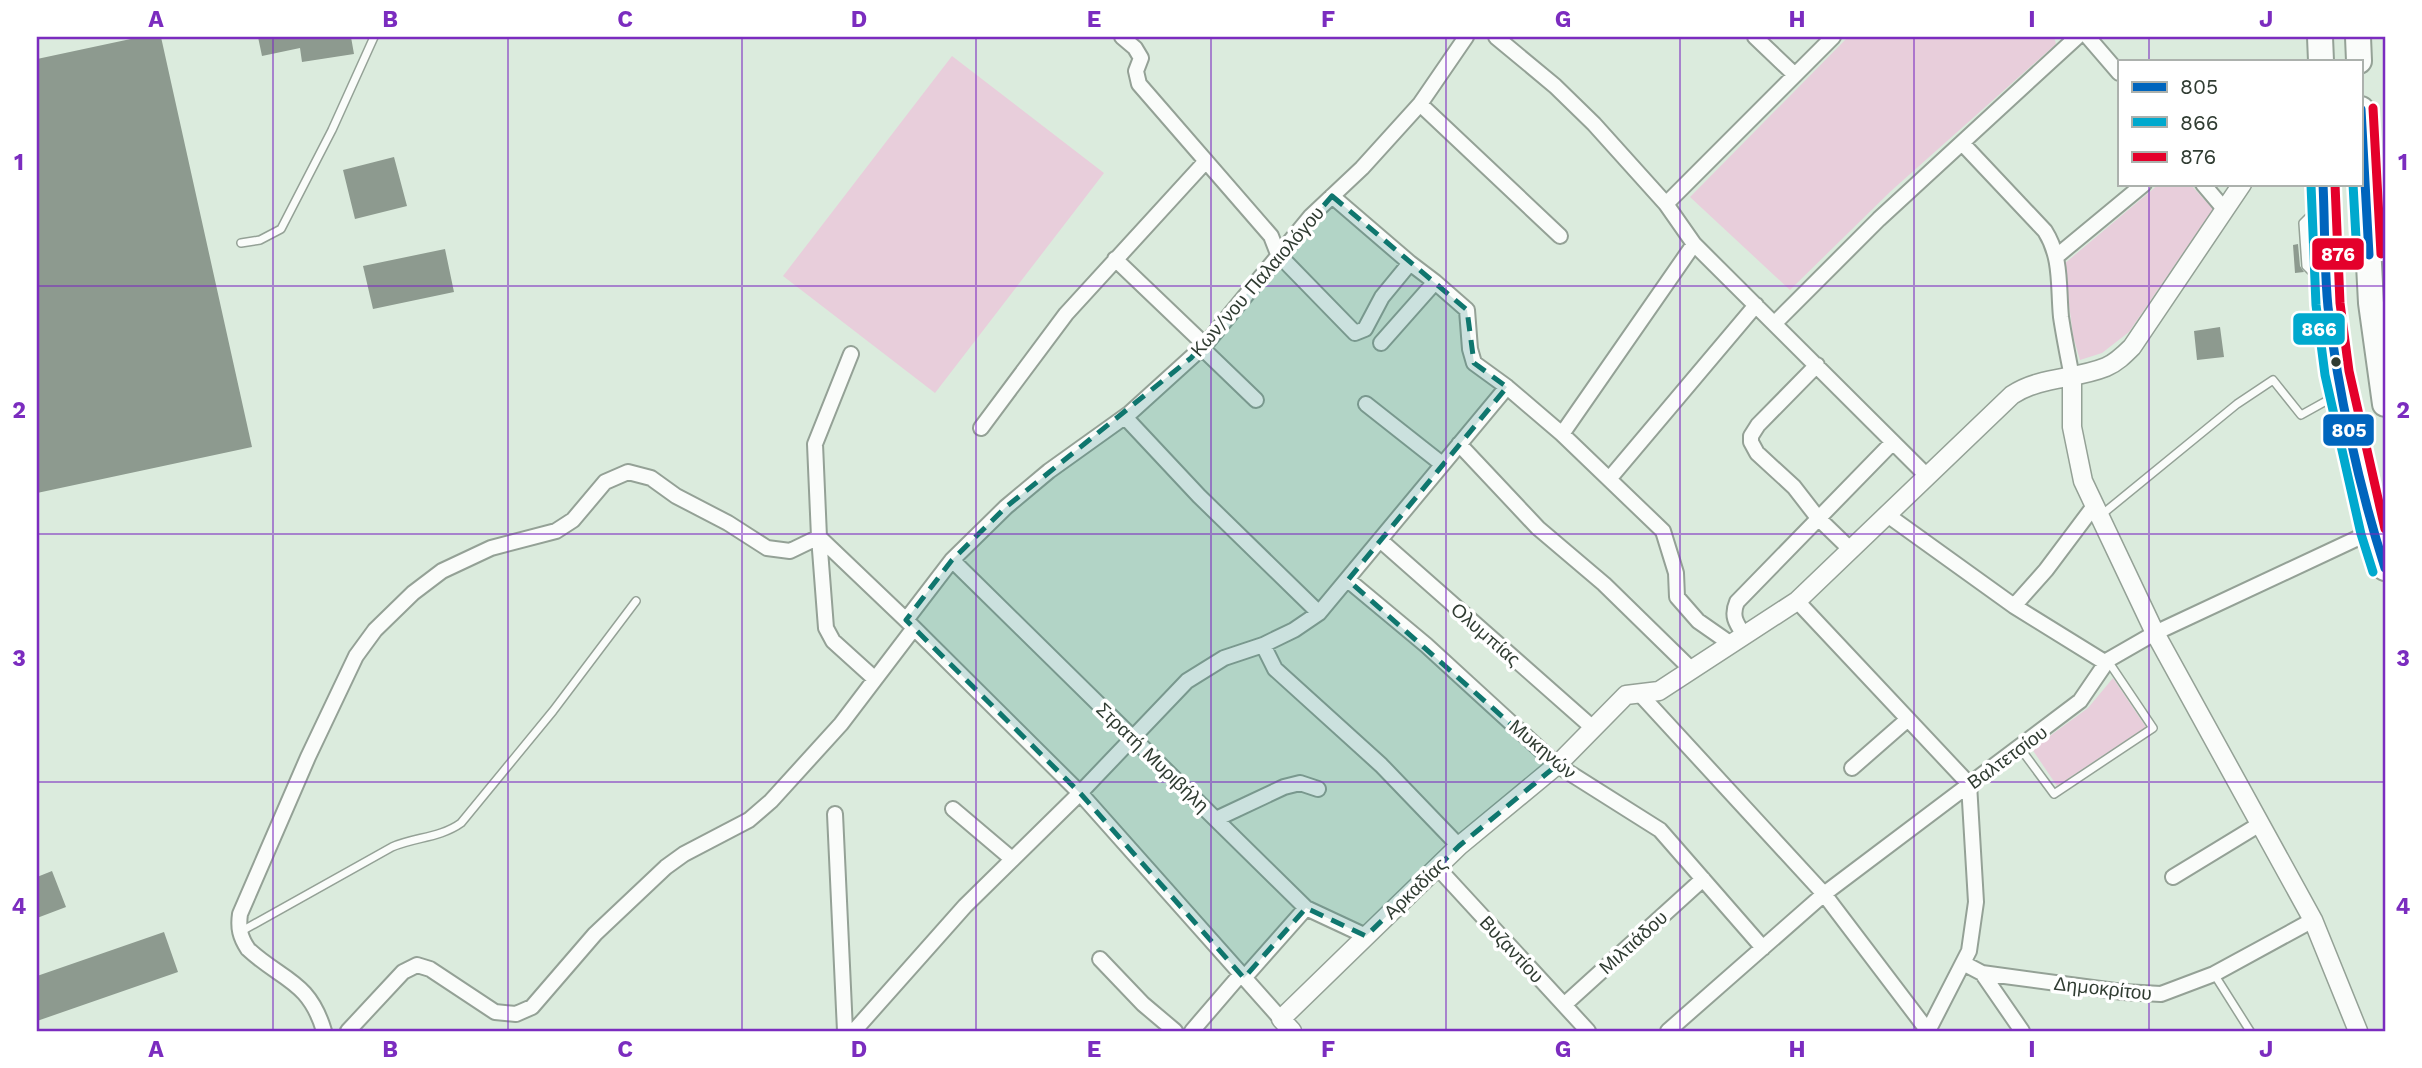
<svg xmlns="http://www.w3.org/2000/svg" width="2422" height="1068" viewBox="0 0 2422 1068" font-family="'Work Sans',sans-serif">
<rect width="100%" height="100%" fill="#dbebdd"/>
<path fill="#e8cedb" d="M1848 37H2054L2056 44 1891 191 1790 290 1690 197Z
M952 56 1104 173 935 393 783 276Z
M2159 184H2190L2213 209 2129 332 2102 353 2080 360 2073 336 2064 264Z
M2113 678 2146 727 2057 786 2032 749 2088 708Z"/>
<path fill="#8d9a8f" d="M140 37H161L252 447 37 493V59Z
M258 37H351L354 54 302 62 300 48 262 56Z
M394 157 407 206 355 219 343 170Z
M2298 244 2300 266 2304 272 2295 273 2293 245Z
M445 249 454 292 373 309 363 266Z
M2220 327 2224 357 2197 360 2194 331Z
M52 871 66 907 37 918V877Z
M164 932 178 972 37 1021V976Z"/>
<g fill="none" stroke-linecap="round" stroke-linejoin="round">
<g stroke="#94a196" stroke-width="10">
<path id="service" d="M2369 182 2385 180
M2312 214 2303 223 2306 266 2316 276
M241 243 260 240 281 229 332 130 374 37
M2100 516 2237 404 2273 380 2301 415 2337 395
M2020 748 2054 794 2153 728 2108 661
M240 932 392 847C415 837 440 838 461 823L553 711 636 601
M2214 974 2250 1031"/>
</g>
<g stroke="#94a196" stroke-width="18">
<path id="minor" d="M1122 37 1135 48 1141 58 1136 71 1139 84 1271 236 1278 254 1355 333 1365 329 1382 297 1410 263 1435 282
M1496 37 1555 86 1594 124 1666 204 1694 244 1926 475
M1755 37 1795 75
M2088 37 2119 73
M1420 104 1560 236
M1962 143 2045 231C2062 258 2058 286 2061 317 2064 337 2068 357 2072 377
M2203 184 2225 210
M1332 196 1410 263
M1666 204 1833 37
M2057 256 2144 184
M1115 259 1205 345
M1775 323 1879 219 2077 37
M1381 343 1435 282 1467 310 1470 349 1474 363 1507 387 1562 434 1663 531 1676 573 1677 597 1698 621 1731 644
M1202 348 1256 400
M851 354 815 444 819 537 826 628 833 641 875 679
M1817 365 1758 425 1751 436V442L1757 453 1794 487 1818 518 1850 549
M1366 404 1442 464
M1125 417 1199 496 1319 613
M981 428 1066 314 1206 161
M1562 434 1694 244
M1459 444 1538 528 1604 584 1692 670
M1610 478 1756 305
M1886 514 2014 606 2106 663
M1380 540 1593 728
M952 560 1306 908 1366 936
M1348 580 1426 645 1557 765 1660 830 1763 948
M1797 601 1969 784 1976 902 1969 951 1928 1031
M2014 606 2046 570 2094 506
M906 620 952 560 1006 507 1049 471 1130 413 1205 345 1311 216 1362 168 1420 104 1466 37
M1744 635C1736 623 1731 616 1737 602L1893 442
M1263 645 1275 669 1381 765 1459 846
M1639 693 1824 894 1928 1031
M1852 768 1908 719
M953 809 1012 859
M835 814 845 1031
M1216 819 1284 787 1300 783 1318 789
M1437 867 1588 1031
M2173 877 2260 824
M1100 959 1143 1004 1175 1031
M1963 963 1982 973 2123 992 2161 994 2214 974 2313 920
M1982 973 2022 1031
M1244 978 1306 908
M1564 1005 1703 879
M324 1031C309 980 281 980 248 949 240 937 238 928 240 914L308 757 356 656 375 630 413 593 442 571 491 548 556 531 573 520 605 482 628 472 651 478 676 496 728 523 767 548 790 551 819 537 906 620 1080 793 1281 1019
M348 1031 403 972 417 965 430 969 495 1012 516 1014 532 1007 595 934 666 867 684 854 749 820 771 801 841 724 914 628
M854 1031 965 906 1080 793 1187 681 1224 658 1263 645 1294 630 1319 613 1507 387
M1192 1031 1241 974
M1668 1031 1824 894 2080 701 2108 660 2155 633 2373 531"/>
</g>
<g stroke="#94a196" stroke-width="21">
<path id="tertiary" d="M2072 377V427L2083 481 2155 633 2313 920 2358 1031
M1292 1031 1281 1019 1459 846 1557 765 1626 695 1659 691 1797 601 2012 395C2041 376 2074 380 2106 367 2116 363 2124 355 2132 347L2242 184"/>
</g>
<g stroke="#94a196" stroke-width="28">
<path id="trunk" d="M2320 37 2321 61
M2358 37 2359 61
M2361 109 2371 303 2385 404
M2323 184 2328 304 2337 373 2373 531 2385 568"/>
</g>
<use href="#service" stroke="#fafcfa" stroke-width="7"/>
<use href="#minor" stroke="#fafcfa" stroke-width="14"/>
<use href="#tertiary" stroke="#fafcfa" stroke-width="18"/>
<use href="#trunk" stroke="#fafcfa" stroke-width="24"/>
<g stroke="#fff" stroke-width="14">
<path id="bus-1" d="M2361 109 2369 255
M2323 184C2325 225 2324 266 2328 307 2338 392 2359 487 2385 568"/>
</g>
<g stroke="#fff" stroke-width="14">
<path id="bus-2" d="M2353 184 2357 256
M2311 185 2316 305 2325 375 2361 534 2373 572"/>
</g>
<g stroke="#fff" stroke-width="14">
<path id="bus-3" d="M2373 108 2381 254
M2335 184 2340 303 2349 371 2385 529"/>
</g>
<use href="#bus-1" stroke="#0065bd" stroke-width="9"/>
<use href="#bus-2" stroke="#00a9ce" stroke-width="9"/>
<use href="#bus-3" stroke="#e4002b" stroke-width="9"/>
</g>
<path fill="#0f766e" fill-opacity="0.2" stroke="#0f766e" stroke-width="5" stroke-dasharray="14 9" stroke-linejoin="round" d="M1332 196 1467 310 1474 363 1507 387 1348 580 1557 765 1459 846 1366 936 1306 908 1244 978 1080 793 906 620 952 560 1006 507 1191 358Z"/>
<path fill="none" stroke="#7b2cbf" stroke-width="2" stroke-opacity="0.55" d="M273 37V1031M508 37V1031M742 37V1031M976 37V1031M1211 37V1031M1446 37V1031M1680 37V1031M1914 37V1031M2149 37V61M2149 184V1031M37 286H2385M37 534H2385M37 782H2385"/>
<circle fill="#303c32" stroke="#fff" stroke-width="2.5" cx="2336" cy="362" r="6"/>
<g text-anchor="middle" stroke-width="7" stroke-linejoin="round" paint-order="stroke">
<g font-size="19" fill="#303c32" stroke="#fff">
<text transform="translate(1257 281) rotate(-49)" y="7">Κων/νου Παλαιολόγου</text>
<text transform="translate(1486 634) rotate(41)" y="7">Ολυμπίας</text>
<text transform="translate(1543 749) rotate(40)" y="7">Μυκηνών</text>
<text transform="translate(1153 757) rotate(44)" y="7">Στρατή Μυριβήλη</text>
<text transform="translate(2007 757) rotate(-36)" y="7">Βαλτετσίου</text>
<text transform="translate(1415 888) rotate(-44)" y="7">Αρκαδίας</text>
<text transform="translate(1633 942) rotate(-42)" y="7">Μιλτιάδου</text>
<text transform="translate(1512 949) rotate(47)" y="7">Βυζαντίου</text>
<text transform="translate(2103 988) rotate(6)" y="7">Δημοκρίτου</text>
</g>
</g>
<g stroke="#fff" stroke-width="2.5">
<rect x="2311" y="237" width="54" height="34" rx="7" fill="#e4002b"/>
<rect x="2292" y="312" width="54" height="34" rx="7" fill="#00a9ce"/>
<rect x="2322" y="413" width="53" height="34" rx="7" fill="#0065bd"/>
</g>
<g font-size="19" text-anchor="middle" font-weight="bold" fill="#fff">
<text x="2338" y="261">876</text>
<text x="2319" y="336">866</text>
<text x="2349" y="437">805</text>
</g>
<rect width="2422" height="1068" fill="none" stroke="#ffffff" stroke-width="77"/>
<rect x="2118" y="60" width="245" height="126" fill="#ffffff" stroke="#acb1ad" stroke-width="2"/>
<rect x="2132" y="82" width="35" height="10" fill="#0065bd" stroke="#acb1ad" stroke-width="2"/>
<text x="2180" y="94" font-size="21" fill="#303c32">805</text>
<rect x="2132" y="117" width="35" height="10" fill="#00a9ce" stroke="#acb1ad" stroke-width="2"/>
<text x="2180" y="130" font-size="21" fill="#303c32">866</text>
<rect x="2132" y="152" width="35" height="10" fill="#e4002b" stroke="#acb1ad" stroke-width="2"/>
<text x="2180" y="164" font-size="21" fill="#303c32">876</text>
<rect x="38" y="38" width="2346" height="992" fill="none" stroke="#7b2cbf" stroke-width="2.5"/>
<g font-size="23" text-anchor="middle" font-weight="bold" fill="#7b2cbf">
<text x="156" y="27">A</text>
<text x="390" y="27">B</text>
<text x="625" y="27">C</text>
<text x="859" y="27">D</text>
<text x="1094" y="27">E</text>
<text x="1328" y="27">F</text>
<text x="1563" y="27">G</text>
<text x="1797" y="27">H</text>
<text x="2032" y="27">I</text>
<text x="2266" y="27">J</text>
<text x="19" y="170">1</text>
<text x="2403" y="170">1</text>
<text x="19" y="418">2</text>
<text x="2403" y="418">2</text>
<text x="19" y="666">3</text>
<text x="2403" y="666">3</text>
<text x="19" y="914">4</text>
<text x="2403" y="914">4</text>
<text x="156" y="1057">A</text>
<text x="390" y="1057">B</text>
<text x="625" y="1057">C</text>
<text x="859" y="1057">D</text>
<text x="1094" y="1057">E</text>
<text x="1328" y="1057">F</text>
<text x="1563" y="1057">G</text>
<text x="1797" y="1057">H</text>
<text x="2032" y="1057">I</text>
<text x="2266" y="1057">J</text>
</g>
</svg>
